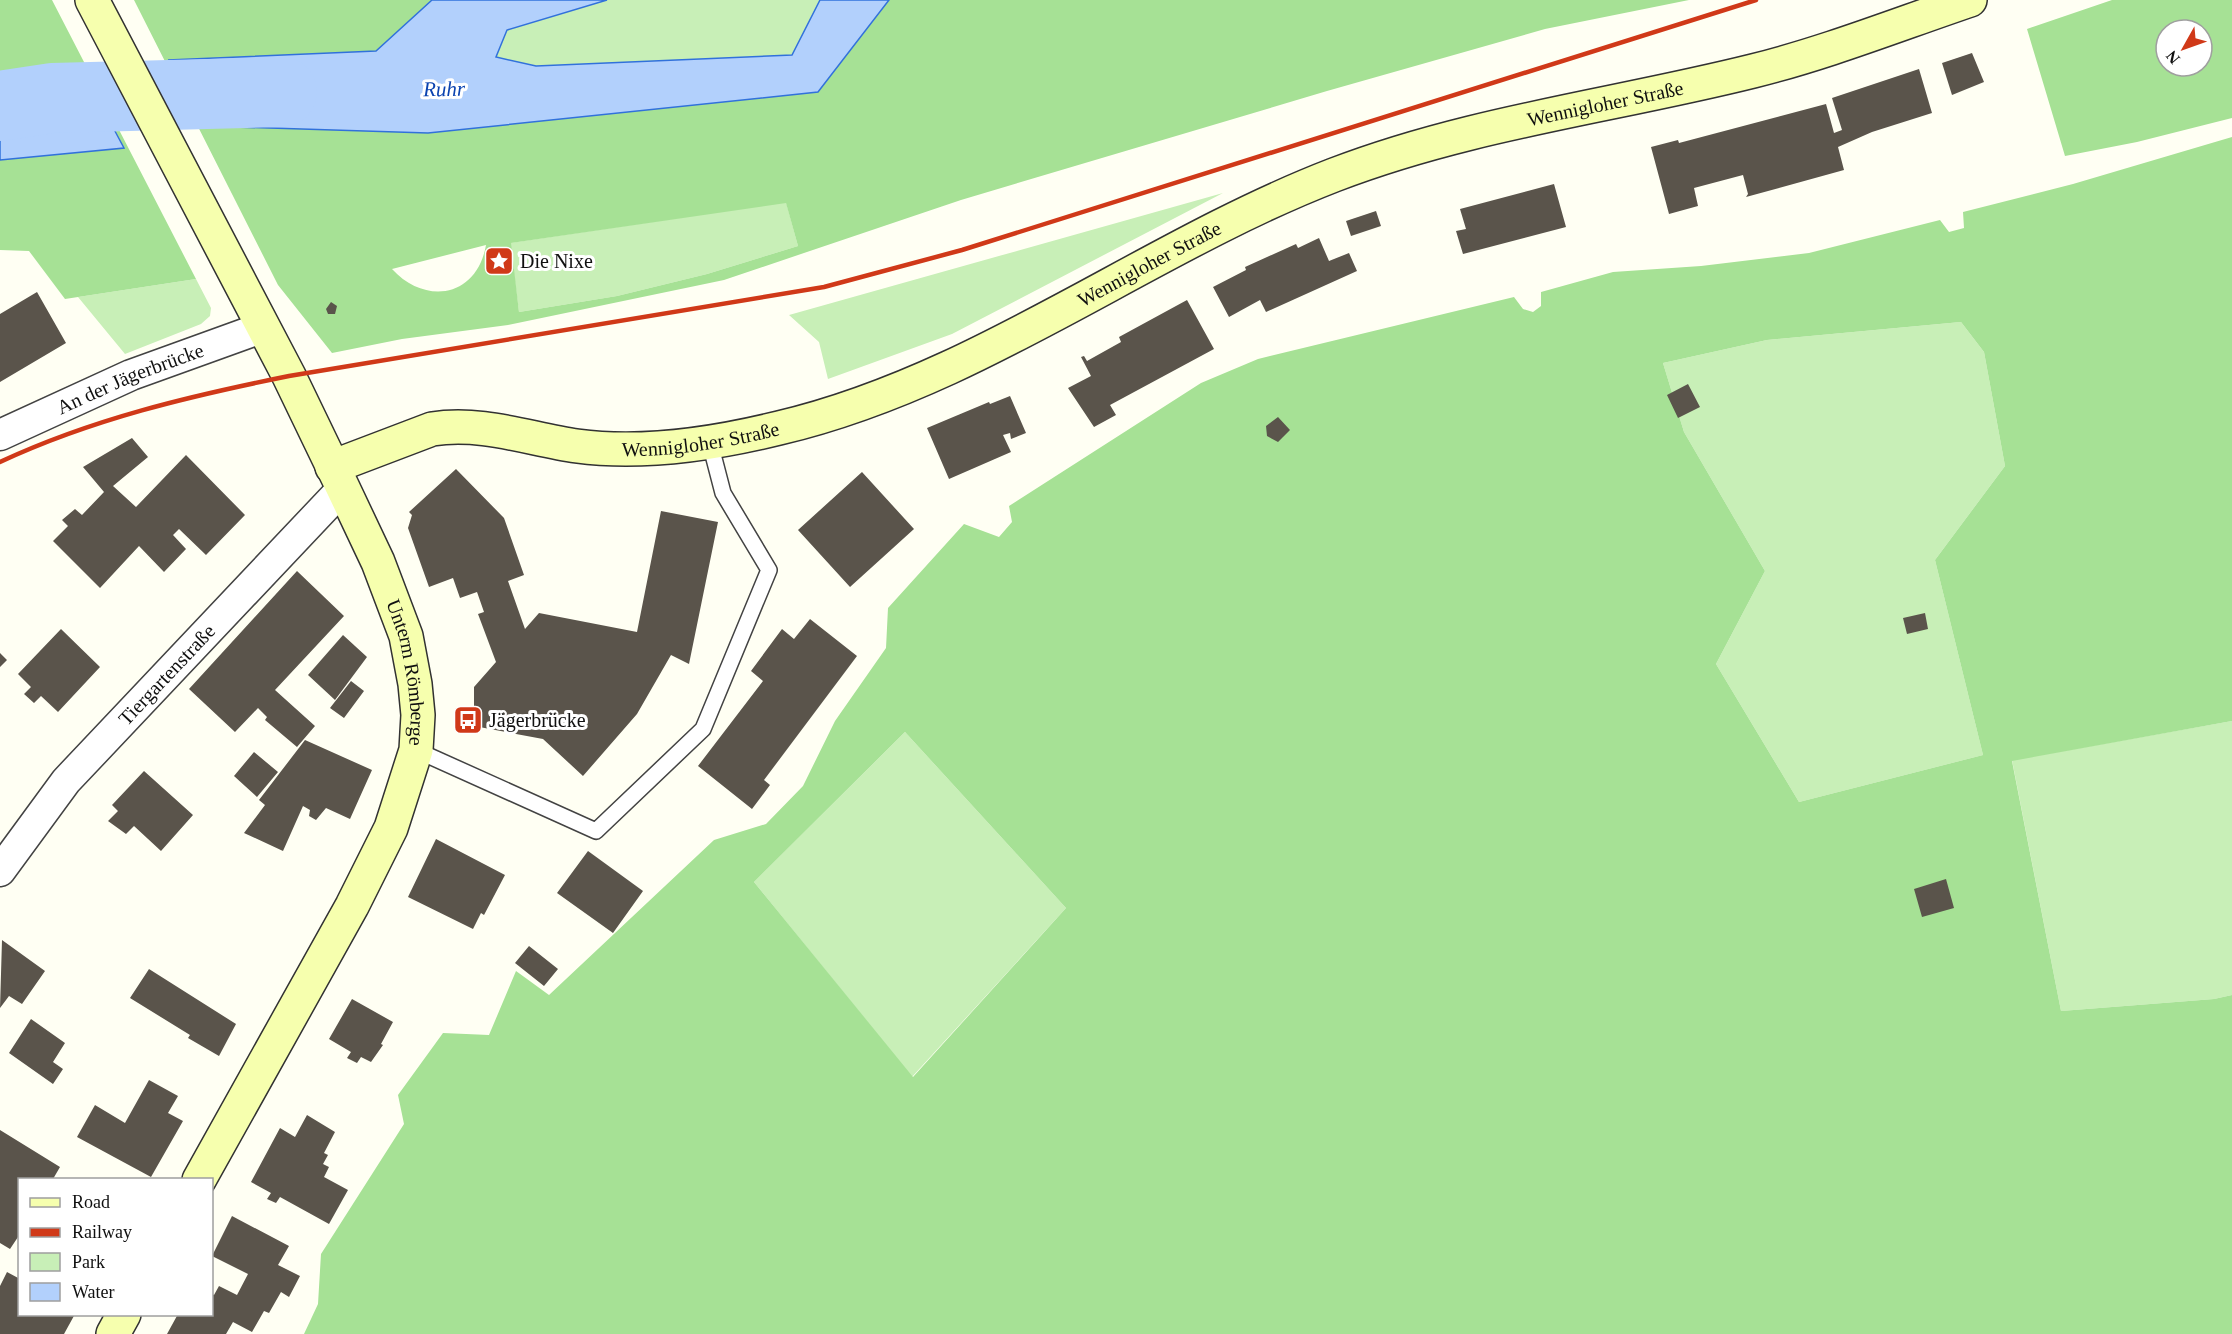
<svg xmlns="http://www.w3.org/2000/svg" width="2232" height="1334" viewBox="0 0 2232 1334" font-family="Georgia,serif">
<rect width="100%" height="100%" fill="#fffff3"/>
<path fill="#c8efb7" d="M607 0H820L792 55 536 66 496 57 507 30Z
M1223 193 952 334 828 379 819 342 789 315Z
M786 202 798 246 707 274 617 296 519 312 510 243Z
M196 279 211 308 210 316 201 324 125 354 78 297Z
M1961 322 1984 352 2005 466 1935 560 1983 755 1799 802 1716 664 1765 571 1684 432 1663 363 1767 340Z
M2232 721V995L2214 999 2061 1011 2012 760Z
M905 732 1066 908 912 1077 754 882Z"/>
<path fill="#a6e195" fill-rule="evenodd" d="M0 0H52L196 279 65 299 29 251 0 250V160L124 148 85 75 0 76Z
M134 0H432L376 51 170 60 818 92 889 0H1689L1545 29 1327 91 961 200 724 280 508 325 402 339 332 353 278 285ZM786 203 798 246 707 274 617 296 519 312 511 243ZM486 245C477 297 426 306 392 269Z
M2112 0H2232V118L2137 142 2065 156 2027 29ZM2166 30H2202V66H2166Z
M2232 137V721L2012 761 2061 1011 2214 999 2232 995V1334H304L318 1304 321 1254 404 1124 398 1095 443 1033 489 1035 516 971 549 995 714 840 766 824 803 786 835 721 886 648 888 608 964 524 999 537 1012 522 1009 506 1201 383 1258 359 1514 297 1523 309 1533 312 1541 306V292L1613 272 1701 266 1809 253 1940 220 1949 232 1964 228 1963 212 2073 184ZM1961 322 1984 352 2005 466 1935 560 1983 755 1799 802 1716 664 1765 571 1684 432 1663 363 1767 340ZM905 732 1066 908 913 1077 754 882Z"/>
<path fill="#b2d0fc" stroke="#3171db" stroke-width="1.5" d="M432 0H607L507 30 496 57 536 66 792 55 820 0H889L818 92 428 133 202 126 169 60 376 51Z
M85 75 124 148 0 160V76Z"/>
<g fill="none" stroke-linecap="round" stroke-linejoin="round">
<path stroke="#b2d0fc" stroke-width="70" d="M0 106 52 98 282 92"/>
</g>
<path fill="#5a544b" d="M1972 53 1984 82 1952 95 1942 63Z
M1919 69 1932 113 1872 132 1838 147 1844 170 1746 197 1748 194 1743 175 1694 188 1698 206 1669 214 1651 147 1678 140 1679 143 1826 104 1834 133 1842 130 1832 98Z
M1554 184 1566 227 1463 254 1456 231 1466 229 1460 209Z
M1376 211 1381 226 1351 236 1346 221Z
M1319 238 1329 261 1349 253 1357 271 1266 312 1260 300 1229 317 1213 287 1246 270 1245 267 1296 244 1298 248Z
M37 292 66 343 0 382V314Z
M1187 300 1214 349 1110 405 1116 415 1094 427 1068 388 1091 376 1081 357 1084 356 1087 361 1121 342 1119 337Z
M331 302 337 306 335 314H328L326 309Z
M1688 384 1700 407 1678 418 1667 395Z
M1010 396 1026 433 1011 439 1010 433 1003 435 1011 452 949 479 927 428 989 402 990 404Z
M1278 417 1290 430 1278 442 1267 436 1266 426Z
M132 438 148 457 113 486 136 507 186 455 245 515 206 555 179 529 173 535 186 549 164 572 139 546 100 588 53 541 68 526 62 520 75 509 82 515 104 492 83 467Z
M456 469 504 518 524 575 508 581 525 629 539 613 637 632 661 511 718 522 689 664 671 655 637 714 583 776 543 739 474 726V687L496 662 478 614 484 612 477 592 460 598 453 578 429 587 408 528 412 515 409 512Z
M862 472 914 529 850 587 798 530Z
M297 571 344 616 275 690 315 726 297 747 265 720 267 717 258 708 235 732 189 689Z
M1925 613 1928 629 1907 634 1903 618Z
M810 619 857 656 764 780 770 785 752 809 698 766 763 681 751 671 782 629 794 639Z
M61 629 100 667 58 712 41 696 34 703 24 694 31 687 18 674Z
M343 635 367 657 335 700 308 675Z
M0 653 7 660 0 667Z
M351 681 364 691 344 718 330 708Z
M305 740 372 770 350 819 326 808 316 820 309 816 310 810 303 806 283 851 244 833 265 805 259 800Z
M254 752 278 772 257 797 234 776Z
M144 771 193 815 161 851 134 826 126 834 108 821 118 811 112 805Z
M436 839 505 875 484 915 481 913 473 929 408 897Z
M588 851 643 891 613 933 557 893Z
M1946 879 1954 908 1922 917 1914 889Z
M2 940 45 971 22 1004 9 996 0 1008Z
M529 946 558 969 544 986 515 963Z
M149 969 236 1024 219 1056 188 1038 190 1035 130 998Z
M352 999 393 1022 381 1044 383 1045 371 1062 361 1057 357 1063 347 1058 351 1052 329 1039Z
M31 1019 65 1043 53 1062 63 1069 53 1084 9 1053Z
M149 1080 178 1096 168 1113 183 1121 151 1177 77 1137 95 1105 125 1123Z
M307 1115 335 1132 324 1153 328 1155 323 1164 329 1167 324 1177 348 1190 329 1224 280 1197 276 1203 267 1199 271 1193 251 1182 280 1128 295 1137Z
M0 1130 60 1167 53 1179H20V1234L10 1249 0 1243Z
M232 1216 289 1246 278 1265 300 1276 289 1297 281 1292 269 1313 264 1311 252 1332 233 1322 226 1334H167L178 1314H212V1294L214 1295 219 1286 237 1295 248 1274 212 1256Z
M7 1272 20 1279V1314H75L64 1334H0V1286Z"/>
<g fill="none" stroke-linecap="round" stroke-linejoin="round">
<g stroke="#434343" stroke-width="18">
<path id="service" d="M416 750 596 831 703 729 769 570 723 493 710 443"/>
</g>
<g stroke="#434343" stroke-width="33">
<g id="minor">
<path id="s1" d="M0 435 131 375 264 327"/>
<path id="s2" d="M0 871 66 781 343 488"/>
</g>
</g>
<g stroke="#323232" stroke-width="36">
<g id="secondary">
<path id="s3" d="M92 0 289 376 343 488 378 562 406 636 415 684 418 715 416 750 391 828 352 906 199 1180"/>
<path id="s4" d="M332 467 432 429C482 421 529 439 577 446 644 455 714 444 779 428 979 381 1145 248 1334 175 1469 123 1613 106 1753 71 1826 53 1899 24 1970 0"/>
<path d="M113 1334 124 1314"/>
</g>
</g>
<use href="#service" stroke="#fff" stroke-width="15"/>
<use href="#minor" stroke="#fff" stroke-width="30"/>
<use href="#secondary" stroke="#f6ffae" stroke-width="33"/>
<path stroke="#d03918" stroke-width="4.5" d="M0 462C92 419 190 396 289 376L824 287 962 250 1756 0"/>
</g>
<defs>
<g id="sight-square" transform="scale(1.5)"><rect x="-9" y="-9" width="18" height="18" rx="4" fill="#d03918" stroke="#fff"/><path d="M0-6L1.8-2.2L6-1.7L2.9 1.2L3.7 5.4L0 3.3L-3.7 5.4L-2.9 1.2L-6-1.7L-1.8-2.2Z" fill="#fff"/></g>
<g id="bus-square" transform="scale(1.5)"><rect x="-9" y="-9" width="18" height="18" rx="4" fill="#d03918" stroke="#fff"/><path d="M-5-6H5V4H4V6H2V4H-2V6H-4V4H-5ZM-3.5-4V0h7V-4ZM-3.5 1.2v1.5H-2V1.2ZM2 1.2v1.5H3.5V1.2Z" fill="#fff"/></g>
</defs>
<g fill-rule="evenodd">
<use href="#sight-square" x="499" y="261"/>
<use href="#bus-square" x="468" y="720"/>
</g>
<g text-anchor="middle" stroke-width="6" stroke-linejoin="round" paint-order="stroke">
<g font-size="20" fill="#101010" stroke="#fff">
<text dy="7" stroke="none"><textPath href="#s4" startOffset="1350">Wennigloher Straße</textPath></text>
<text dy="7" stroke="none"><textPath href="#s4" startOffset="864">Wennigloher Straße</textPath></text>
<text dy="7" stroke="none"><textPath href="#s1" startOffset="142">An der Jägerbrücke</textPath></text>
<text dy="7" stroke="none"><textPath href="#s4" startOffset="378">Wennigloher Straße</textPath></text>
<text dy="7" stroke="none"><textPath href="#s3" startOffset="746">Unterm Römberge</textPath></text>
<text dy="7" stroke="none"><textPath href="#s2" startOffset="258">Tiergartenstraße</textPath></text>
</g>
<g font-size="20" fill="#101010" stroke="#fff" text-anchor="start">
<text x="520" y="268">Die Nixe</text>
<text x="489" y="727">Jägerbrücke</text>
</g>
<g font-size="21" font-style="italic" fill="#0b43b0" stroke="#fff">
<text transform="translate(444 89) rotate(-1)" y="7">Ruhr</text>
</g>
</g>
<rect x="18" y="1178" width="195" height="138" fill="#ffffff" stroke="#9f9f9f" stroke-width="1.5"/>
<rect x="30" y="1198" width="30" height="9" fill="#f6ffae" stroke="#9f9f9f" stroke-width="1.5"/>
<text x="72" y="1208" font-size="18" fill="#101010">Road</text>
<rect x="30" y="1228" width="30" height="9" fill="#d03918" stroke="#9f9f9f" stroke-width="1.5"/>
<text x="72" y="1238" font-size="18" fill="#101010">Railway</text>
<rect x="30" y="1253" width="30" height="18" fill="#c8efb7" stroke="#9f9f9f" stroke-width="1.5"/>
<text x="72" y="1268" font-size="18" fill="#101010">Park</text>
<rect x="30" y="1283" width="30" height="18" fill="#b2d0fc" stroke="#9f9f9f" stroke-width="1.5"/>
<text x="72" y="1298" font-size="18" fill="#101010">Water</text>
<g transform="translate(2184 48) rotate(230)"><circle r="28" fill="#ffffff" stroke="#9f9f9f" stroke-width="1.5"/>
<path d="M0-4.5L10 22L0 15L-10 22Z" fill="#d03918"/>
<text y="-9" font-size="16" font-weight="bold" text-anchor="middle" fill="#101010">N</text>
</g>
</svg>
